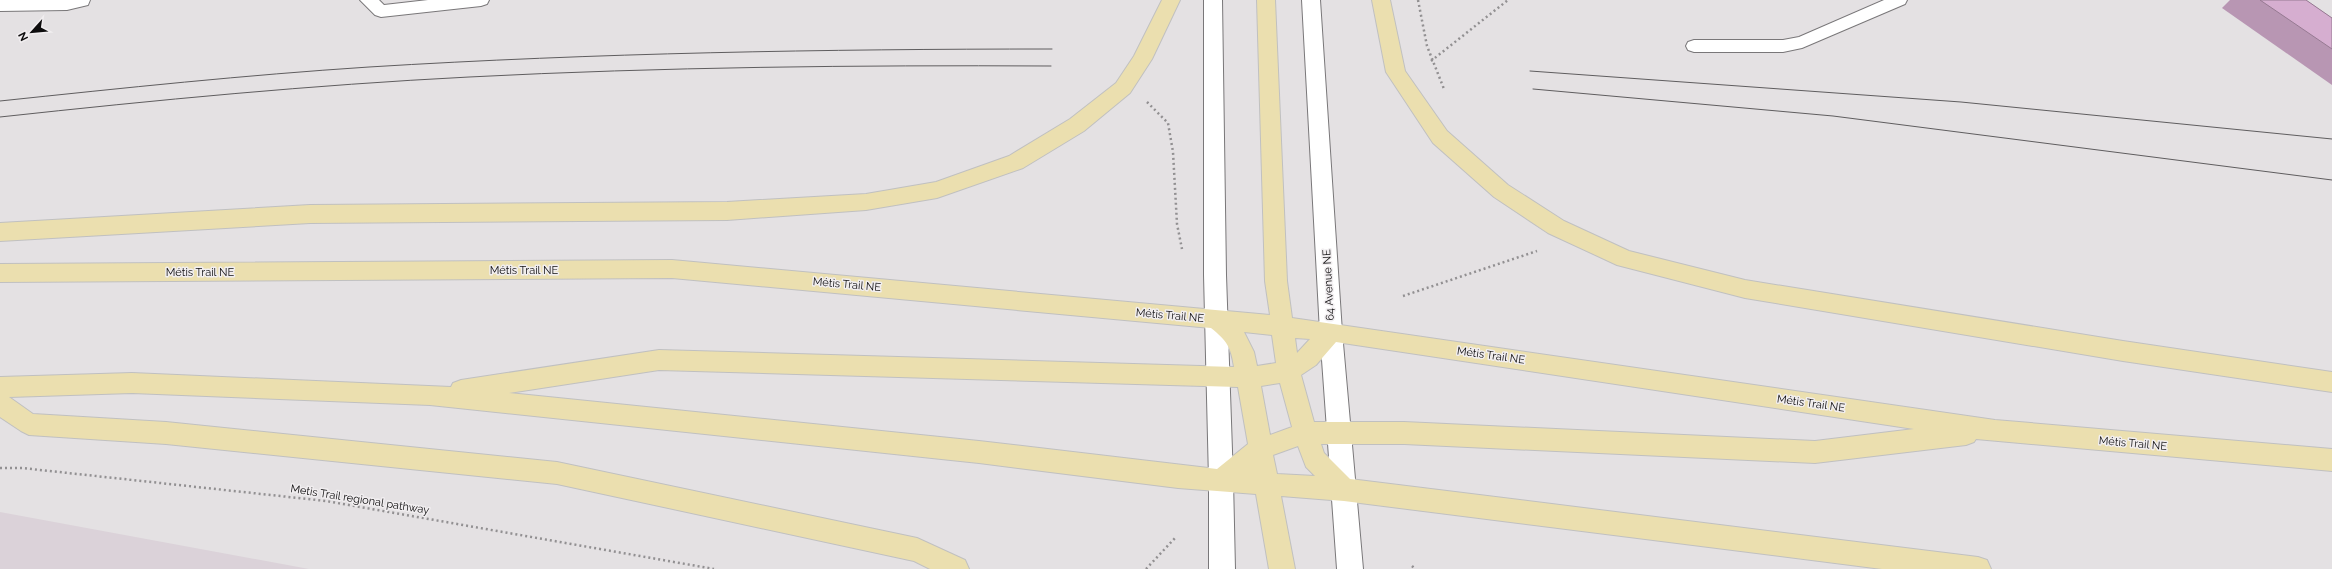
<svg xmlns="http://www.w3.org/2000/svg" width="2332" height="569" viewBox="0 0 2332 569" font-family="Raleway,sans-serif">
<rect width="100%" height="100%" fill="#e4e1e3"/>
<path fill="#dbd2d9" d="M0 512 309 569H0Z"/>
<g fill="none" stroke-linecap="round" stroke-linejoin="round">
<g stroke="#797779" stroke-width="2">
<path id="service" d="M360 0H379L384 5 428 0H489L487 4 481 6 381 17 375 15Z
M1884 0H1907L1905 4 1802 48 1783 52H1694L1688 50 1686 46 1688 42 1694 40H1783L1799 37Z"/>
</g>
<g stroke="#797779" stroke-width="2">
<path id="minor" d="M0 0H90L88 5 67 10 0 11Z"/>
</g>
<g stroke="#797779" stroke-width="2">
<path id="tertiary" d="M1331 322 1339 325 1342 332 1363 569H1337L1320 332 1323 325Z
M1221 469 1230 472 1233 480 1235 569H1209V480L1212 472Z"/>
</g>
<g stroke="#797779" stroke-width="2">
<path id="secondary" d="M1204 0H1222L1226 275 1233 480 1230 488 1221 491 1212 488 1209 480 1204 275Z
M1302 0H1320L1342 332 1339 339 1331 342 1323 339 1320 332Z"/>
</g>
<g stroke="#c0c0c0" stroke-width="2">
<path id="primary" d="M1162 0H1180L1152 59 1130 93 1084 131 1023 168 937 198 866 210 727 220 310 223 0 241V223L310 205 727 202 866 194 936 182 1009 156 1070 119 1116 83 1134 56Z
M1257 0H1275L1287 281 1292 318 1995 420 2332 449V471L1976 439 1974 442 1966 445 1815 463 1404 444H1321L1324 453 1350 479 1978 557 1987 560 1991 569H1882L1344 501 1281 496 1295 569H1269L1256 494 1178 488 979 463 430 405 132 393 9 397 33 414 166 422 557 462 917 538 965 560 969 569H930L914 561 557 484 166 444 29 435 21 431 0 417V377L132 373 451 387 453 383 461 380 659 350 1234 367C1231 347 1227 341 1211 328L672 278 0 282V264L672 260 1270 315 1265 281ZM1244 332 1272 335 1276 363 1257 366 1254 352ZM1295 338 1310 339 1297 353ZM1336 342 1914 429 1815 441 1404 422H1314L1301 375 1316 365ZM659 370 1238 387 1248 444 1217 469 979 441 509 393ZM1280 383 1292 427 1270 435 1261 386ZM1298 446 1306 467 1315 476 1277 474 1273 455Z
M1372 0H1390L1405 71 1447 131 1508 185 1564 221 1629 251 1745 280 2123 341 2332 372V392L2123 361 1745 298 1617 265 1548 233 1494 197 1433 143 1386 72Z"/>
</g>
<path stroke="#929092" stroke-width="2.5" stroke-dasharray="2 3" stroke-linecap="butt" d="M1418 0 1427 46 1444 89
M1431 61 1508 0
M1147 102 1168 123 1173 152 1177 224 1182 249
M1403 296 1537 251
M0 468H22L326 501 714 569
M1412 566 1415 569
M1146 569 1175 538"/>
<use href="#service" fill="#fff" fill-rule="evenodd"/>
<use href="#minor" fill="#fff" fill-rule="evenodd"/>
<use href="#tertiary" fill="#fff" fill-rule="evenodd"/>
<use href="#secondary" fill="#fff" fill-rule="evenodd"/>
<use href="#primary" fill="#ebdfaf" fill-rule="evenodd"/>
<path stroke="#5f5d5f" stroke-width="1" d="M1530 71 1961 102 2332 139
M1533 89 1833 116 2332 180
M0 101C123 88 246 75 369 67 596 53 824 49 1052 49
M0 117C156 100 312 85 469 77 663 67 857 65 1051 66"/>
</g>
<path fill="#b896b3" d="M2230 0H2306L2332 18V85L2222 8Z"/>
<path fill="#d6aed0" stroke="#967a92" d="M2260 0H2306L2332 18V49Z"/>
<g text-anchor="middle" stroke-width="3" stroke-linejoin="round" paint-order="stroke">
<g font-size="11" fill="#0e0d0e" stroke="#f1eef0">
<text x="524" y="274">Métis Trail NE</text>
<text x="200" y="276">Métis Trail NE</text>
<text transform="translate(847 284) rotate(5)" y="4">Métis Trail NE</text>
<text transform="translate(1328 285) rotate(-93)" y="4">64 Avenue NE</text>
<text transform="translate(1170 315) rotate(5)" y="4">Métis Trail NE</text>
<text transform="translate(1491 355) rotate(8)" y="4">Métis Trail NE</text>
<text transform="translate(1811 403) rotate(8)" y="4">Métis Trail NE</text>
<text transform="translate(2133 443) rotate(5)" y="4">Métis Trail NE</text>
<text transform="translate(360 499) rotate(9)" y="4">Metis Trail regional pathway</text>
</g>
</g>
<g transform="translate(32 32) rotate(243)" stroke="#f1eef0" stroke-width="3" paint-order="stroke">
<path d="M0-3L7 15L0 10L-7 15Z" fill="#0e0d0e"/>
<text y="-6" font-size="11" font-weight="bold" text-anchor="middle" fill="#0e0d0e">N</text>
</g>
</svg>
